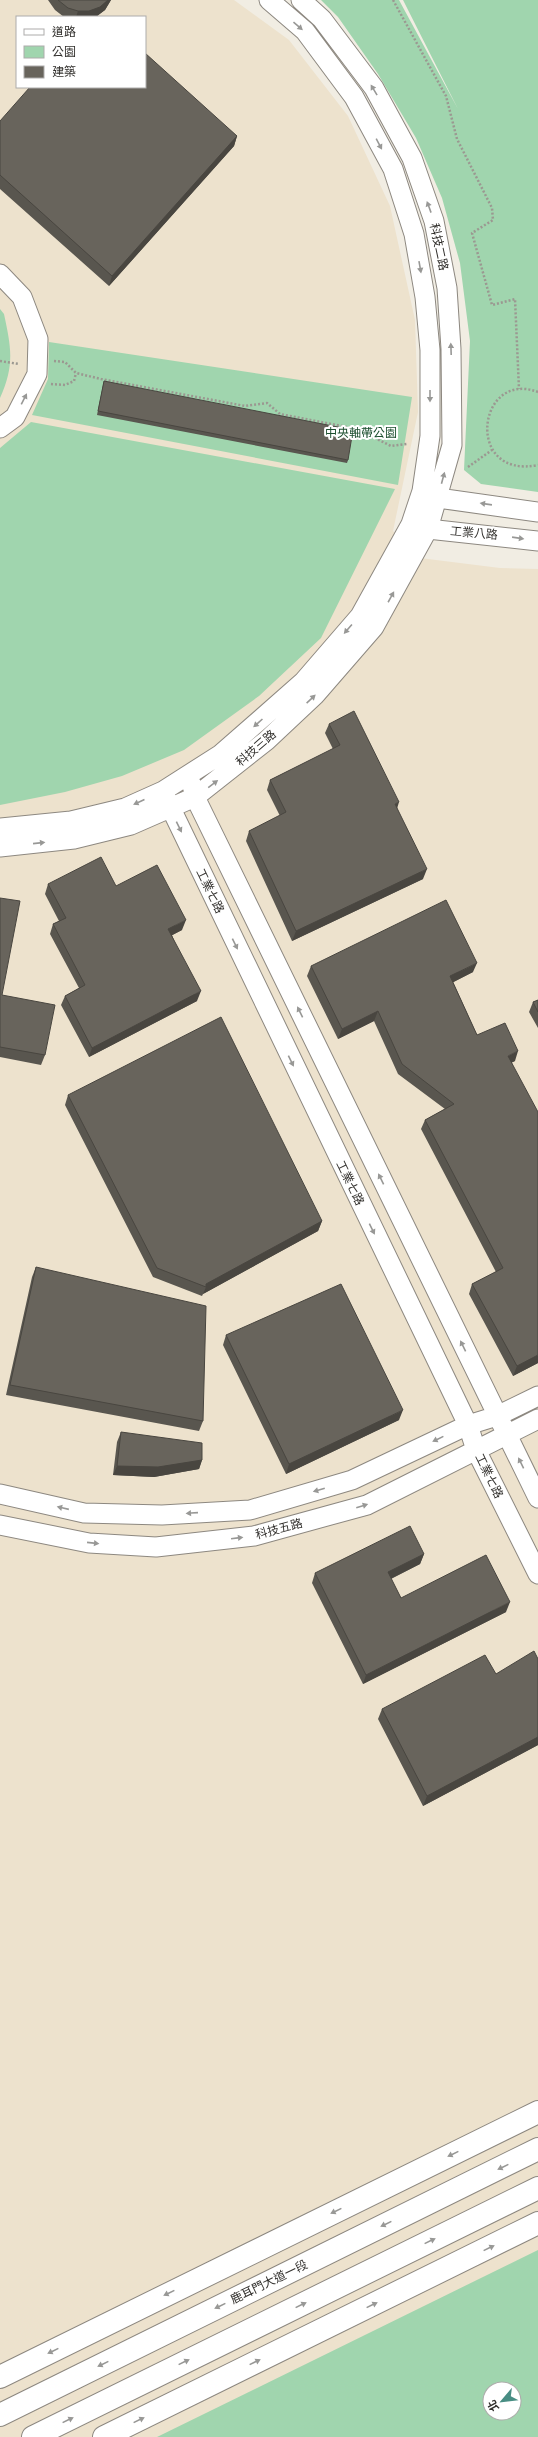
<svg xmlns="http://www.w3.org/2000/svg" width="538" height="2437" viewBox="0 0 538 2437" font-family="'PT Sans','Noto Sans TC',sans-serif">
<rect width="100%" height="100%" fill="#f1ede3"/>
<path fill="#ede2cd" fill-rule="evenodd" d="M0 0H234L289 40 348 116 390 206 415 320 418 412 393 531 420 558 500 568 538 569V2437H0ZM17 17H145V87H17ZM490 2389H514V2413H490Z"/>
<path fill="#a0d5ae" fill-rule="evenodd" d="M321 0H399L458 109 403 0H538V492L481 484 464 470 470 341 460 263 442 198 416 138 378 74 338 17Z
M0 309 4 314C11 347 15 365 0 398Z
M49 342 412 397 398 485 32 415 48 379Z
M31 422 395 489 321 638 259 696 184 750 122 776 65 792 0 805V448Z
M538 2250V2437H157ZM490 2389H514V2413H490Z"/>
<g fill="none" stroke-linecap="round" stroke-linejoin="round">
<g stroke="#8d8880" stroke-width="21">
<path id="street" d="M0 274 22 297 38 339 37 374 15 417 0 428
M427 493 438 498 538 512
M416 525 428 529 538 541
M192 785 195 797 538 1498
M165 796 468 1425 476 1450 538 1574
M0 828 71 821 125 808 163 791 221 754 303 682 360 616 411 524 422 491 430 436V350L425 297 414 234 393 169 354 97 305 31 269 0
M0 847 74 839 131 825 195 797 266 741 315 695 374 627 428 529 452 445 451 349 447 288 434 221 412 158 374 88 322 19 301 0
M0 1494 84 1513 162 1515 250 1510 352 1480 468 1425 497 1416 538 1396
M0 1525 89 1543 156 1547 254 1536 367 1505 538 1419"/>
</g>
<g stroke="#8d8880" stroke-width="24">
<path id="secondary" d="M0 2377 538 2112
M0 2415 538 2149
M33 2437 538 2188
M104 2437 538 2223"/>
</g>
<path stroke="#9b9891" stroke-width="2.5" stroke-dasharray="2 2" stroke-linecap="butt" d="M393 0 446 96 457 139 492 208 493 220 472 233 492 305 515 299 519 389
M0 361 19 364
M54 361 65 362 76 373 101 379 245 406 267 403 280 414 357 429 391 446 407 444
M51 384 65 385 74 381 76 373
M538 392C477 369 464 480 538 465
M468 467 492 450"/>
<use href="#street" stroke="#fff" stroke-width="19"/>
<use href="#secondary" stroke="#fff" stroke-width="22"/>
</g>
<path fill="#59564f" d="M48 0H111L105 10 95 17H64L55 10Z
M0 121 237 136 234 146 109 286 0 189Z
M104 381 348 460 347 463 97 415 103 385Z
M329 724 397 808 423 879 292 941 246 841 249 831 280 816 267 790 270 780 333 749 325 733Z
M48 884 116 886 182 930 172 935 197 1001 89 1057 61 1005 65 996 79 988 50 934 53 924 59 921 45 894Z
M0 898 2 995 45 1055 41 1065 0 1057Z
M311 966 473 972 453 982 477 1035 515 1061 512 1062 538 1363 513 1376 469 1294 472 1284 496 1272 421 1129 425 1120 445 1109 398 1074 374 1021 338 1039 307 976Z
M538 1000V1028L529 1012 533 1002Z
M68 1095 322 1221 318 1231 203 1294 202 1296 153 1277 65 1105Z
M36 1267 203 1421 199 1431 6 1395 32 1277Z
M226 1335 399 1420 286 1474 223 1345Z
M121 1432 202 1460 199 1469 154 1477 113 1475 117 1442Z
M424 1554 420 1564 391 1579 401 1598 506 1612 363 1684 312 1583 315 1573Z
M538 1659V1745L423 1806 378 1719 382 1709 496 1674Z"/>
<path fill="#494640" d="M108 0H111L105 10 96 17H76L78 11Z
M237 136 234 146 109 286 112 276Z
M399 802 396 812 395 804Z
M427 869 423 879 292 941 296 931Z
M186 920 182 930 165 939 168 929Z
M477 963 473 972 446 986 450 976Z
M201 991 197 1001 89 1057 92 1048Z
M378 1011 374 1021 338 1039 342 1029Z
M518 1051 515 1061 505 1066 508 1056Z
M322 1221 318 1231 203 1294 206 1287V1284Z
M538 1355V1363L513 1376 517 1366Z
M403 1410 399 1420 286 1474 289 1464Z
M202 1460 199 1469 154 1477 113 1475 117 1466Z
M424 1554 420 1564 384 1582 388 1572Z
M510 1602 506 1612 363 1684 366 1675Z
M538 1737V1745L423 1806 427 1796Z"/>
<path fill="#68645c" stroke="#494640" d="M58 0H108L100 7 89 11H78L68 8Z
M145 53 237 136 112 276 0 175V121L30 87H145Z
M104 381 353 430 348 460 98 411Z
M354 711 399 802 395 804 427 869 296 931 249 831 286 812 270 780 340 745 329 724Z
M101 857 116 886 157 865 186 920 168 929 201 991 92 1048 65 996 85 985 53 924 66 918 48 884Z
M0 898 20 901 2 995 55 1005 45 1055 0 1047Z
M446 900 477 963 450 976 477 1035 505 1023 518 1051 508 1056 538 1112V1355L517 1366 472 1284 503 1268 425 1120 454 1104 402 1064 378 1011 342 1029 311 966Z
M538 1000V1012L533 1002Z
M221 1017 322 1221 206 1284V1287L157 1268 68 1095Z
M36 1267 206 1306 203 1421 10 1385Z
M341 1284 403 1410 289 1464 226 1335Z
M121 1432 202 1443V1460L158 1467 117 1466Z
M410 1526 424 1554 388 1572 401 1598 486 1555 510 1602 366 1675 315 1573Z
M534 1651 538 1659V1737L427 1796 382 1709 485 1655 496 1674Z"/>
<defs><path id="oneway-solid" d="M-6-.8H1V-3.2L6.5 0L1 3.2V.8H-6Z"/></defs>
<g fill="#989896">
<use href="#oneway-solid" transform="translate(298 26) rotate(41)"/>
<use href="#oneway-solid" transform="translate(374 90) rotate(-121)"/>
<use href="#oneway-solid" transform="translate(379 144) rotate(62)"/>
<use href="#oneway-solid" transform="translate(429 207) rotate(-110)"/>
<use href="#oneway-solid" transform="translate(420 267) rotate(80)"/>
<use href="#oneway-solid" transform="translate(451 349) rotate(-92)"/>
<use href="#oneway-solid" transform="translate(430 396) rotate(90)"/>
<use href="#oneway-solid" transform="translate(24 399) rotate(-63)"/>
<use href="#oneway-solid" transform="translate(443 478) rotate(-75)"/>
<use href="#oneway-solid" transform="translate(486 504) rotate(-172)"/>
<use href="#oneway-solid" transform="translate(518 538) rotate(8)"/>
<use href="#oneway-solid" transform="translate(391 597) rotate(-61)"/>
<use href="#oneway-solid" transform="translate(348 629) rotate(131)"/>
<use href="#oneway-solid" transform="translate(311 699) rotate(-43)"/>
<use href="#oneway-solid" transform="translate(258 723) rotate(138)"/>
<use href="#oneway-solid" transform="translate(213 784) rotate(-37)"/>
<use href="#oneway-solid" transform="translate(139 802) rotate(156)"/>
<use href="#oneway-solid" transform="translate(179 827) rotate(64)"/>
<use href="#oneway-solid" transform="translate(39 843) rotate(-6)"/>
<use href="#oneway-solid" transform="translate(235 944) rotate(64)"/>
<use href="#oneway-solid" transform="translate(300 1012) rotate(-116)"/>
<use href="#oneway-solid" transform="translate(291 1061) rotate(64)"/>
<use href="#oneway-solid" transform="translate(381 1179) rotate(-116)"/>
<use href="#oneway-solid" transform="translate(372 1229) rotate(64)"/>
<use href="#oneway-solid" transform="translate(463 1346) rotate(-116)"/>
<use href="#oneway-solid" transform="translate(438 1439) rotate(154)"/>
<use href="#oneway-solid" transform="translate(521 1463) rotate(-116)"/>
<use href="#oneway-solid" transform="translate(319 1490) rotate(164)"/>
<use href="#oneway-solid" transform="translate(362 1506) rotate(-17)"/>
<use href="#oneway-solid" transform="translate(63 1508) rotate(-167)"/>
<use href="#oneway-solid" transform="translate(192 1513) rotate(176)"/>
<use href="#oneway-solid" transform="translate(237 1538) rotate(-7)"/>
<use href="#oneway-solid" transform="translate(93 1543) rotate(6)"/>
<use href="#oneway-solid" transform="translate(453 2154) rotate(154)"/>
<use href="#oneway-solid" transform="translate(503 2167) rotate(154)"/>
<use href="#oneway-solid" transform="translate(336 2211) rotate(154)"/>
<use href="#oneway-solid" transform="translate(386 2224) rotate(154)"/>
<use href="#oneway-solid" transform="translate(430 2241) rotate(-26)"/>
<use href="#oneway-solid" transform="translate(489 2248) rotate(-26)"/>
<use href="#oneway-solid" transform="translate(169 2293) rotate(154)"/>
<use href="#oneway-solid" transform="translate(301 2305) rotate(-26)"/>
<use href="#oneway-solid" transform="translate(372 2305) rotate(-26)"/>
<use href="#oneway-solid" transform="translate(220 2306) rotate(154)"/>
<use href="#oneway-solid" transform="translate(53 2351) rotate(154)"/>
<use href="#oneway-solid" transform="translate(184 2362) rotate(-26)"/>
<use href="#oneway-solid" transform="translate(255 2362) rotate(-26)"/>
<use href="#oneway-solid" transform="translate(103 2364) rotate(154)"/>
<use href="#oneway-solid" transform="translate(68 2420) rotate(-26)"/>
<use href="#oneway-solid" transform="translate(139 2420) rotate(-26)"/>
</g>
<g text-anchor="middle" stroke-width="4" stroke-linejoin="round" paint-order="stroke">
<g font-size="12" fill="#32302d" stroke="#fff">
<text transform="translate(439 247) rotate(78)" y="4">科技二路</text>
<text transform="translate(474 533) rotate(5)" y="4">工業八路</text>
<text transform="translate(256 748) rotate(-41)" y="4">科技三路</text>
<text transform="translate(210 891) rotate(64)" y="4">工業七路</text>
<text transform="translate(350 1183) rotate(64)" y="4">工業七路</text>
<text transform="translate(489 1476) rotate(64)" y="4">工業七路</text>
<text transform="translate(279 1529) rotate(-15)" y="4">科技五路</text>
<text transform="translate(269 2282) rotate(-26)" y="4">鹿耳門大道一段</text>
</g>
<g font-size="12" fill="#1b4e2e" stroke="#fff">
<text x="361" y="437">中央軸帶公園</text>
</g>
</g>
<rect x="16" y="16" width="130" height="72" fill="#ffffff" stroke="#adacab"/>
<rect x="24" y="29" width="20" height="6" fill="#ffffff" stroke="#adacab"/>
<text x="52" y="36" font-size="12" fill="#32302d">道路</text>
<rect x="24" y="46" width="20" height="12" fill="#a0d5ae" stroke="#adacab"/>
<text x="52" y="56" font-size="12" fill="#32302d">公園</text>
<rect x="24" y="66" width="20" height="12" fill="#68645c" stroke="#adacab"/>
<text x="52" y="76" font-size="12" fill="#32302d">建築</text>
<g transform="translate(502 2401) rotate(242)"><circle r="19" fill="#ffffff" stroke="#adacab"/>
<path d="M0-3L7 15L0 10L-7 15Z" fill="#488d83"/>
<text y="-6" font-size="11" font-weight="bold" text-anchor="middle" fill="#32302d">北</text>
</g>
</svg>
